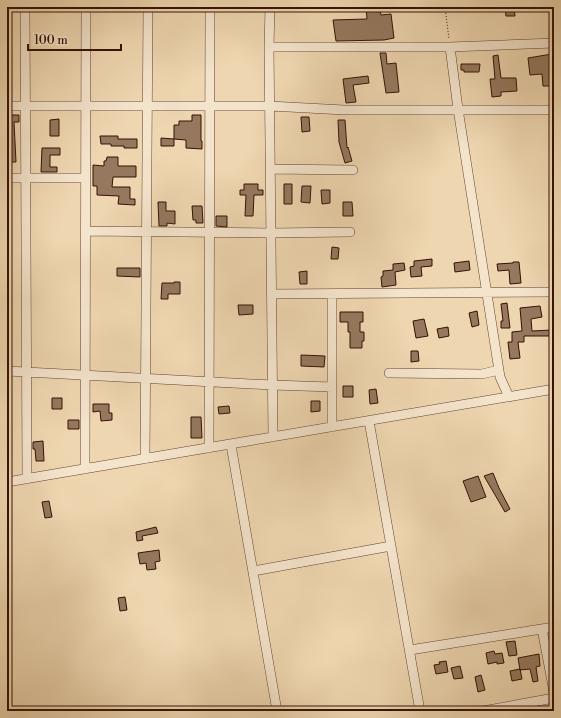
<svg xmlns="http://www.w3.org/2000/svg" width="561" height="718" viewBox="0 0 561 718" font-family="'Libre Bodoni',serif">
<rect width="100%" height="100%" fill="#eed6b0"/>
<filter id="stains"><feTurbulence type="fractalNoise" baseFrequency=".005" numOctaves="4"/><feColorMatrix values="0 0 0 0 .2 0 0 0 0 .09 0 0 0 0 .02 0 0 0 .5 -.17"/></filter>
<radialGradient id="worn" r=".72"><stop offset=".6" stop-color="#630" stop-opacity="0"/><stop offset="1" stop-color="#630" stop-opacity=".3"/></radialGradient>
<path fill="#95785e" stroke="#341205" d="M366 7H379L381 15 391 14 394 38 384 40 336 41 333 20 367 19Z
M505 7H514L515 16H506Z
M380 53H386L387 64 396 63 399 92 386 93Z
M552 54 554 75H550L551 86H543L542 74 530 75 528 58Z
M498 55 501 78H516L517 91 501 92V96L492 97 490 79H495L493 56Z
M461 64H480L479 72H464V70H461Z
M368 76 369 83 353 85 356 102 346 103 343 79Z
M7 115H19V122H14L16 162H8Z
M192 115H201V141H202V149L186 148V140L174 139V146H161V138L174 139V125H179V121H192Z
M301 117H309L310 131 302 132Z
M59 119V136H50V120Z
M338 120H345L347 148 348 147 352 161 345 163 339 142Z
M100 136H118V139H137V148H124V146H111V144H101Z
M42 148H60V155H50V167H57V172H41Z
M107 157H118V166H136V177H113L112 187H130V199H135V205L118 204 119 196 97 195V186H93V165L104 166V161H106Z
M244 184H258V190H263V195H254L253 216H245L246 195H240V190H244Z
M284 184H292V204H284Z
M302 186H311L310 203 301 202Z
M321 190H330V203L322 204Z
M158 202H166V211H175V224L167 223V226H159Z
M343 202H352L353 216H343Z
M192 206H202L203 223H196V220H193Z
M216 216H227V227L216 226Z
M332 247 339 248 338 259H331Z
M432 259V266L421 267 422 276 411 277 410 267 414 266V261Z
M469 261 470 270 455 272 454 263Z
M513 262H519L521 283 510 284 509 270 498 271 497 264 513 263Z
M404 263 405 270 395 272 396 285 382 287 381 277 383 276V271L393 270V264Z
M117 268H140V277L117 276Z
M307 271V284H300L299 272Z
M174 282H180V294H168V299H161L162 283H174Z
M507 303 510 328H501V321H503L501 304Z
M238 305H253V314L239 315Z
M540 306 542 317 531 319 532 331 552 330V336H524V342H518L520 358 510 359 508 342H512V332L522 331 520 308Z
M477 311 479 325 472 327 469 313Z
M340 312H363V322H360V332H364V341H362V348H350V332H348V322H340Z
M424 319 428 336 416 338 413 321Z
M448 327 449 336 439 338 437 329Z
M411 351H418L419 361 411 362Z
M301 355 325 356 324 367 301 366Z
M343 386H353V397H343Z
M376 389 378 403 370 404 369 390Z
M52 398H62V409H52Z
M311 401H320V411L311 412Z
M93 404H109V413H112V420L101 421 100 411 93 412Z
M229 406 230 413 219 414 218 407Z
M191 417H201L202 438H191Z
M68 420H79V429H68Z
M43 441 44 461H36L35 449H33V442Z
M493 473 499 488 510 509 505 512 484 476Z
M478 476 486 497 471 502 463 481Z
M49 501 52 517 45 518 42 502Z
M156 527 158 533 142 536 143 540 137 541 136 532Z
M159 550 160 561 155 562 156 569 147 570 146 563 140 564 138 553Z
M125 597 127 610 120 611 118 598Z
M515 641 517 655 509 656 506 642Z
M494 651 495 654 502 653 504 663 497 664V662L488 664 486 653Z
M539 654 540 666 536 667 538 681 533 682 530 669 520 670 518 658Z
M446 661 448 672 436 674 434 665 440 664 439 662Z
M460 666 463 678 454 679 451 668Z
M520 669 522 679 512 681 510 671Z
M481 675 485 690 478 692 475 677Z"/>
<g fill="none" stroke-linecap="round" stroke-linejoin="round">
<g stroke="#624330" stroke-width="10">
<path id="minor" d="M25 7 27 479
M270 7 269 47 273 437
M269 47H450L554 43
M450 47 458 109 500 377 509 397
M7 106H270L344 110H554
M270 169 353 170
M7 178H86
M86 231 271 233 350 232
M271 294 554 292
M7 371 272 385 332 387
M389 373 482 374 499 370
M369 421 420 711
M332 427V294
M231 445 277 711
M209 448 210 7
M145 459 148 7
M85 469 86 7
M7 482 554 389
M253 571 391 546
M542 629 554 692
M410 650 554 627
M483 711 554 698"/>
</g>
<path stroke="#341205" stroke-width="1" stroke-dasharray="1 2" stroke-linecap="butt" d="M445 7 449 39"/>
<use href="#minor" stroke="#f4e4cc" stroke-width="9"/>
</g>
<rect width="561" height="718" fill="none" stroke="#eed6b0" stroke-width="24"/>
<rect x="8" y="8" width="545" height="702" fill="none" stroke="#341205" stroke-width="2"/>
<rect x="12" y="12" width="537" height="694" fill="none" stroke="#341205"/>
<path d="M28 44v6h93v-6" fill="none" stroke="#341205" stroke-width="2"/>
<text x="34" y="44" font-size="12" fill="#341205" stroke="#f4e4cc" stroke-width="3" paint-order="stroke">100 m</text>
<rect width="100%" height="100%" filter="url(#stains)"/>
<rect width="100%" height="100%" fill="url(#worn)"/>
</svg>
